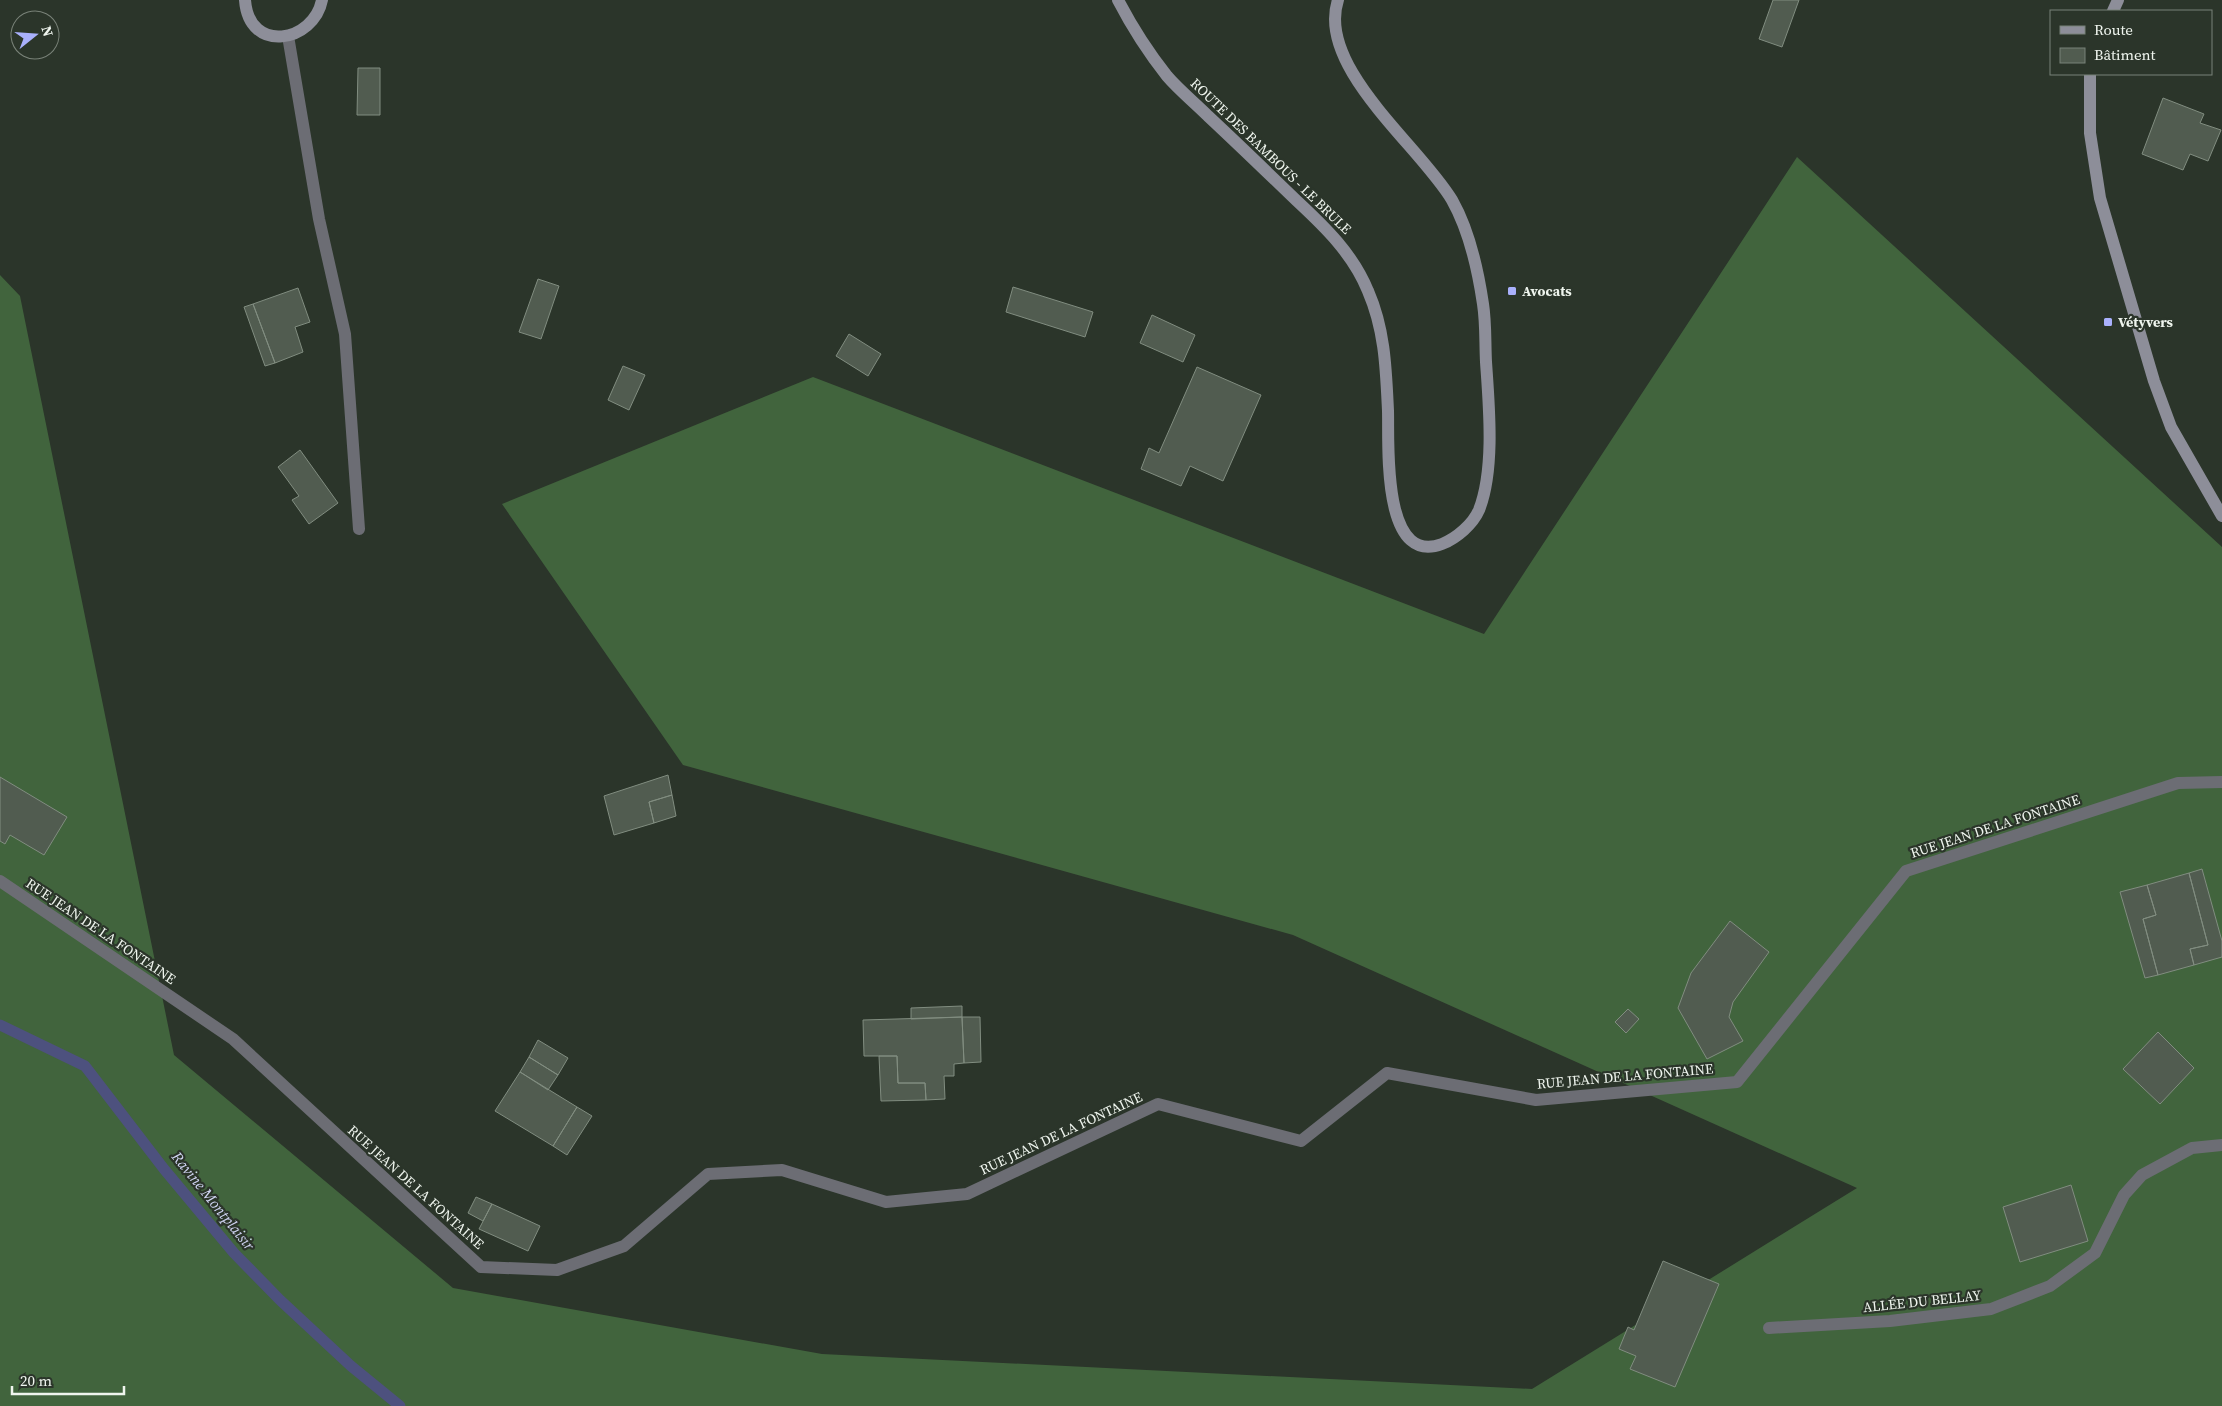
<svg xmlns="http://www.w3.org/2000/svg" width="2222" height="1406" viewBox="0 0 2222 1406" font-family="'Source Serif 4',serif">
<rect width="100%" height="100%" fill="#2b352a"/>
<path fill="#41643d" d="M1797 157 2222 547V1406H0V275L20 296 174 1055 453 1288 822 1354 1532 1389 1857 1188 1293 935 683 765 502 504 813 377 1484 634Z"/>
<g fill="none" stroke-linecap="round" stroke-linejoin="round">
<path stroke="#4d517e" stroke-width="11" d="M0 1025 85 1066 164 1169 234 1253 280 1300 351 1366 400 1406"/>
</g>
<path fill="#515c50" stroke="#818d80" d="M1773 0H1799L1782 47 1759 39Z
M358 68H380V115H357Z
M2163 98 2204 114 2200 123 2221 130 2208 161 2190 154 2183 170 2142 154Z
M538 279 559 286 541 339 519 332Z
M1013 287 1093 312 1085 337 1006 312Z
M298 288 310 322 295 327 303 352 275 363 253 304Z
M253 304 275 363 265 366 244 307Z
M1152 315 1195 335 1183 362 1140 343Z
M849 334 881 354 868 376 836 356Z
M623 366 645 375 629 410 608 400Z
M1197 367 1261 395 1223 481 1190 466 1181 486 1141 469 1149 448 1159 453Z
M300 450 338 503 309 524 292 500 299 496 278 467Z
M668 775 672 795 649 802 654 823 614 835 604 796Z
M0 777 67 817 44 855 10 835 5 844 0 841Z
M672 795 676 816 654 823 649 802Z
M2202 869 2222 941V957L2194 965 2190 949 2208 945 2189 873Z
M2189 873 2208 945 2190 949 2194 965 2158 975 2143 919 2156 915 2147 885Z
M2147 885 2156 915 2143 919 2158 975 2145 978 2120 892Z
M1730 921 1769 952 1733 1002 1729 1017 1743 1041 1707 1059 1678 1008 1691 973Z
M962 1006V1017L911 1019V1008Z
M1628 1009 1639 1019 1626 1033 1615 1022Z
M962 1017 964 1063 954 1064V1076H944L945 1099 926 1100 925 1083H898L897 1056H864L863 1020Z
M962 1017H980L981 1062 964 1063Z
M2158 1032 2194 1068 2160 1104 2123 1069Z
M538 1040 568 1058 558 1075 529 1057Z
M879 1056H897L898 1083H925L926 1100 881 1101Z
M529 1057 558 1075 548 1090 520 1072Z
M520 1072 577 1107 553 1146 495 1111Z
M577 1107 592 1116 567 1155 553 1146Z
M2071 1185 2088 1241 2020 1262 2003 1207Z
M476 1197 492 1204 483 1221 468 1213Z
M492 1204 540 1226 528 1251 479 1229Z
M1663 1261 1719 1284 1675 1387 1630 1369 1636 1356 1619 1349 1628 1327 1634 1330Z"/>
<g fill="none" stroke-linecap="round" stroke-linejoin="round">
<path stroke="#6c6d74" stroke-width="12" d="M288 36 319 219 345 334 359 529
M0 881 233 1039 481 1267 557 1270 624 1246 708 1174 782 1170 886 1202 967 1194 1158 1104 1301 1141 1387 1073 1536 1100 1737 1082 1906 871 2178 783 2222 782
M1769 1328 1890 1321 1991 1309 2050 1286 2095 1253 2124 1195 2142 1175 2192 1148 2222 1145"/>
<path stroke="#8d8e99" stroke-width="12" d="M245 0C249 55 314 42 322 0
M1118 0C1132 27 1148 52 1167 76 1179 90 1195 103 1208 116 1238 144 1267 172 1297 201 1325 227 1353 254 1368 291 1385 330 1386 369 1388 411 1389 442 1381 567 1442 544 1457 538 1473 524 1479 510 1495 469 1489 406 1486 362 1485 343 1486 323 1483 304 1478 270 1469 230 1452 200 1420 146 1316 67 1338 0
M2113 11 2118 0
M2090 74V133L2100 198 2154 381 2171 427 2222 516"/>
</g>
<g fill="#a9b0fc" stroke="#2b352a" stroke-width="2">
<rect x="1507" y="286" width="10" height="10" rx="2.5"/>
<rect x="2103" y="317" width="10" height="10" rx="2.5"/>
</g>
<g text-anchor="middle" stroke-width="4.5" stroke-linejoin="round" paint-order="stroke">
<g font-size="14" fill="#eff5ee" stroke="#2b352a">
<text transform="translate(1271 156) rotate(44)" y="5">ROUTE DES BAMBOUS - LE BRULE</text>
<text transform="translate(1995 826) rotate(-18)" y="5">RUE JEAN DE LA FONTAINE</text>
<text transform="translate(101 931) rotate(34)" y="5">RUE JEAN DE LA FONTAINE</text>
<text transform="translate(1625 1076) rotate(-5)" y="5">RUE JEAN DE LA FONTAINE</text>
<text transform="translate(1061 1133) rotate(-25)" y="5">RUE JEAN DE LA FONTAINE</text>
<text transform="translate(416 1187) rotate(42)" y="5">RUE JEAN DE LA FONTAINE</text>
<text transform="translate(1922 1301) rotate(-6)" y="5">ALLÉE DU BELLAY</text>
</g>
<g font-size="14" font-weight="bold" fill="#eff5ee" stroke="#2b352a" text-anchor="start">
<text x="1522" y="296">Avocats</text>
<text x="2118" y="327">Vétyvers</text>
</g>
<g font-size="15" font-style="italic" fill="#d0d4f2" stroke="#2b352a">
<text transform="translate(213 1201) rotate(51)" y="5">Ravine Montplaisir</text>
</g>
</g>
<rect x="2050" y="10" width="162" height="65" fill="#2b352a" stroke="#798278"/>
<rect x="2060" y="26" width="25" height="8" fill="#8d8e99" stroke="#798278"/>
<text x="2094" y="35" font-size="15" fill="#eff5ee">Route</text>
<rect x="2060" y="48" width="25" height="15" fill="#515c50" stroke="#798278"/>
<text x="2094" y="60" font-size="15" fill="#eff5ee">Bâtiment</text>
<g transform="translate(35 35) rotate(73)"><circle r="24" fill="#2b352a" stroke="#798278"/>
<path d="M0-4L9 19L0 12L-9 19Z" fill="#a9b0fc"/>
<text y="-8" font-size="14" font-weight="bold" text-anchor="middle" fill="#eff5ee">N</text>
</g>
<path d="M12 1386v8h112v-8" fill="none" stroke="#eff5ee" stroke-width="2.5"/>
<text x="20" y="1386" font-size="15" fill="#eff5ee" stroke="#2b352a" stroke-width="4" paint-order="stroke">20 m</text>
</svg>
